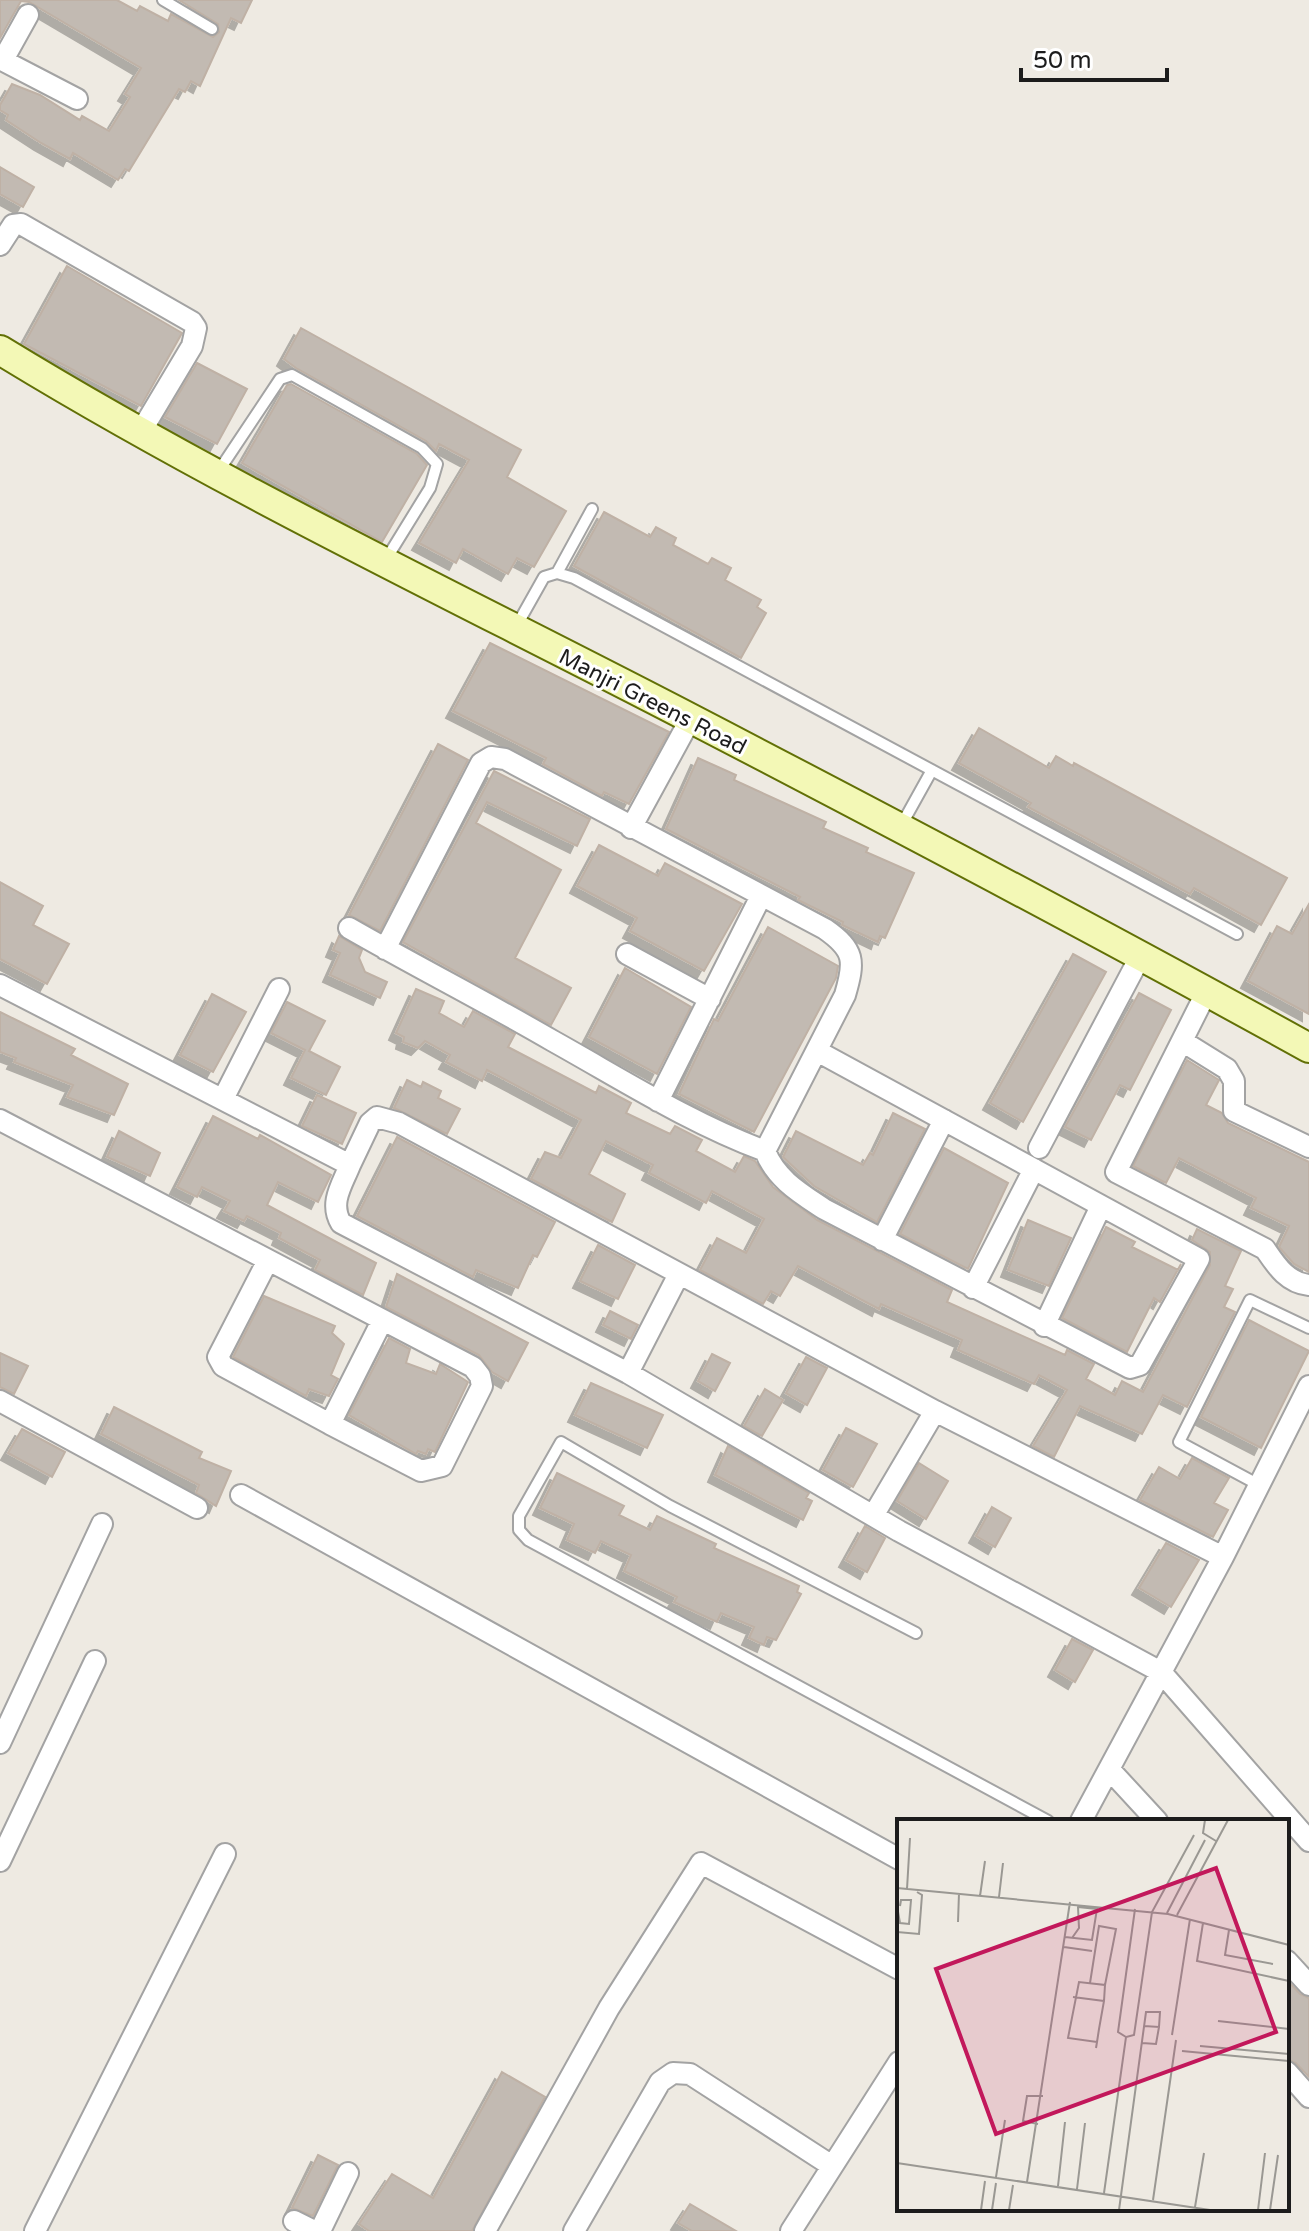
<svg xmlns="http://www.w3.org/2000/svg" width="1309" height="2231" viewBox="0 0 1309 2231" font-family="'Varela Round',sans-serif">
<defs>
<filter id="shadow"><feDropShadow dx="-7" dy="7" stdDeviation="0" flood-color="#0004"/></filter>
</defs>
<rect width="100%" height="100%" fill="#eeeae2"/>
<path fill="#c2bab2" stroke="#bfb1a5" stroke-width="2" filter="url(#shadow)" d="M0 0H117L137 11 140 6 168 21 171 14 213 37 219 32 218 24 179 0H252L241 23 231 18 200 86 191 81 185 92 179 89 129 171 125 169 118 180 73 153 70 159 41 143 6 120 8 115 0 110V105L12 84 40 95 80 120 82 116 109 131 130 97 125 94 141 68 29 2 21 1 0 38Z
M0 167 34 187 23 207 0 194Z
M67 266 182 333 141 406 24 344Z
M301 328 521 450 507 477 566 511 534 567 517 558 508 574 463 549 456 563 419 543 469 460 439 444 436 451 426 441 296 368 284 359Z
M197 363 247 389 217 444 165 417Z
M291 384 417 454 427 465 382 542 242 463 287 385Z
M604 512 650 537 656 527 676 538 673 545 708 564 712 558 731 568 725 580 761 600 757 607 766 613 741 658 574 566Z
M490 643 669 732 629 804 604 792 602 796 543 764 546 758 453 711Z
M979 728 1049 768 1056 756 1073 766 1074 763 1287 878 1261 925 1194 888 1190 894 1028 807 1031 803 959 763Z
M438 744 468 760 380 931 349 915Z
M698 758 736 775 734 780 826 822 823 828 868 848 866 852 914 873 885 938 880 936 878 942 842 925 843 922 798 900 800 897 666 829Z
M494 771 590 819 577 846 487 802 476 823 561 870 515 958 571 988 551 1025 403 942Z
M599 845 658 876 665 863 742 904 704 971 630 931 637 918 577 886Z
M0 882 43 906 33 925 69 944 47 984 0 959Z
M1309 904V1014L1248 981 1277 926 1292 934Z
M768 927 838 966 836 978 754 1132 679 1094 714 1019 718 1021Z
M339 936 362 950 359 958 365 972 387 982 380 998 330 975 340 953 333 950Z
M1073 954 1106 972 1023 1122 990 1103Z
M625 968 691 1007 657 1074 589 1037Z
M416 989 444 1001 439 1013 464 1027 473 1011 515 1034 508 1047 596 1093 599 1086 631 1103 626 1113 670 1134 675 1126 702 1140 696 1151 735 1172 744 1156 755 1161 773 1187 817 1220 952 1290 947 1302 1065 1355 1067 1350 1094 1364 1086 1379 1115 1395 1122 1381 1143 1392 1210 1265V1252L1192 1240 1197 1229 1241 1251 1225 1286 1233 1289 1224 1307 1235 1312 1187 1407 1163 1395 1142 1434 1080 1406 1054 1457 1033 1446 1067 1390 1039 1375 1034 1384 958 1350 962 1340 881 1304 879 1309 798 1266 780 1296 771 1291 763 1304 700 1270 717 1238 746 1253 764 1219 712 1191 706 1203 649 1173 653 1165 606 1141 589 1174 625 1194 612 1222 531 1179 545 1152 561 1158 581 1120 487 1070 482 1081 446 1062 450 1055 425 1041 418 1048 403 1042 404 1037 396 1033Z
M1139 993 1171 1010 1130 1090 1120 1085 1091 1140 1065 1127Z
M212 994 246 1012 213 1072 180 1055Z
M287 1002 325 1021 309 1051 340 1067 326 1095 291 1078 305 1050 271 1033Z
M0 1012 75 1049 71 1055 128 1084 114 1115 67 1097 73 1085 14 1062 16 1058 0 1052Z
M1187 1060 1219 1080 1206 1105 1222 1113 1228 1123 1309 1162V1272L1294 1264 1279 1247 1289 1226 1251 1208 1256 1198 1179 1158 1166 1183 1133 1166Z
M407 1080 421 1087 423 1082 441 1091 438 1098 460 1109 447 1134 394 1108Z
M317 1095 356 1113 342 1144 302 1126Z
M893 1113 925 1129 877 1222 814 1186 783 1157 796 1131 863 1165 870 1153 873 1155Z
M213 1116 258 1139 260 1135 331 1175 318 1202 278 1182 267 1205 376 1263 363 1295 315 1270 320 1260 279 1238 281 1233 247 1216 244 1221 224 1211 230 1201 202 1187 197 1197 177 1187Z
M119 1131 160 1153 150 1176 107 1157Z
M397 1137 555 1222 537 1257 533 1255 518 1288 476 1270 473 1277 357 1216Z
M944 1148 1008 1183 968 1269 900 1234Z
M1028 1220 1071 1238 1049 1286 1008 1270Z
M1106 1227 1135 1242 1132 1247 1178 1270 1181 1264 1160 1302 1154 1298 1127 1352 1062 1318Z
M598 1245 635 1265 618 1299 580 1281Z
M397 1274 528 1343 508 1381 492 1372 479 1355 386 1307Z
M264 1296 335 1326 332 1333 344 1344 331 1375 338 1379 329 1396 309 1389 306 1396 233 1357Z
M610 1311 638 1325 631 1339 603 1325Z
M1249 1320 1309 1351 1261 1448 1201 1417Z
M389 1338 410 1349 406 1363 436 1374 440 1364 468 1382 435 1452 428 1449 426 1454 418 1451 416 1454 349 1415Z
M0 1353 28 1366 14 1394 0 1387Z
M712 1354 730 1363 715 1391 698 1381Z
M806 1357 827 1368 807 1405 786 1393Z
M591 1383 663 1415 647 1448 575 1415Z
M765 1389 783 1400 762 1436 744 1426Z
M114 1407 202 1452 199 1458 231 1471 216 1506 196 1493 199 1485 101 1434Z
M846 1428 877 1444 853 1487 823 1470Z
M22 1429 65 1452 52 1477 8 1453Z
M728 1446 809 1493 806 1498 812 1501 803 1520 715 1475Z
M1192 1458 1229 1478 1214 1503 1228 1510 1213 1537 1140 1500 1159 1467 1180 1479Z
M919 1463 948 1481 926 1519 897 1501Z
M557 1473 624 1506 619 1515 650 1530 657 1516 716 1544 714 1548 799 1586 797 1592 801 1594 776 1640 767 1637 764 1645 749 1638 754 1627 721 1613 717 1622 674 1602 677 1597 624 1571 631 1555 601 1541 595 1553 567 1540 574 1524 540 1508Z
M992 1507 1011 1518 995 1547 976 1536Z
M865 1526 885 1538 867 1572 846 1560Z
M1166 1543 1199 1560 1171 1607 1139 1588Z
M1072 1639 1093 1650 1075 1682 1055 1670Z
M1287 1980 1300 1994 1309 1998V2077L1296 2063 1287 2059Z
M502 2072 545 2097 472 2231H369L359 2224 392 2174 433 2198Z
M318 2155 338 2165 313 2216 292 2208Z
M690 2204 736 2231H692L678 2223Z"/>
<g fill="none" stroke-linecap="round" stroke-linejoin="round">
<g stroke="#a3a3a3" stroke-width="14">
<path id="lane" d="M163 0 212 29
M218 472 280 379 292 375 422 448 437 464 430 488 385 561
M557 573 592 509
M517 625 544 577 557 573 574 578 1237 934
M902 824 932 770
M1259 1485 1179 1442 1250 1300 1309 1328
M916 1633 670 1506 561 1442 519 1516V1530L528 1540 1048 1821"/>
</g>
<g stroke="#a3a3a3" stroke-width="24">
<path id="street" d="M0 59 77 99
M3 60 28 15
M0 245 13 225 21 224 192 322 196 328 192 346 140 433
M631 828 691 718
M349 928C417 967 486 1002 553 1041 623 1080 690 1123 765 1151L845 995C855 961 855 950 825 929L505 759 491 757 481 763 385 949
M627 954 710 999
M0 985 350 1165C342 1185 329 1203 341 1223L628 1373 899 1531 1161 1672 1309 1841
M1207 991 1116 1172 1265 1249C1276 1265 1287 1283 1309 1285
M1182 1041 1227 1069 1234 1081V1111L1309 1147
M223 1099 279 989
M658 1101 761 896
M0 1120 473 1367 480 1376 482 1386 442 1466 421 1471 330 1424 382 1321
M1039 1148 1140 957
M765 1151C776 1179 800 1193 824 1209L1130 1368 1140 1365 1199 1259 817 1051
M350 1165 370 1123 377 1117 399 1123 935 1411 1223 1557
M882 1240 944 1120
M267 1262 218 1357 223 1366 330 1424
M973 1288 1034 1169
M1044 1326 1101 1206
M628 1373 679 1274
M0 1401 197 1508
M241 1495 899 1859
M873 1516 935 1411
M0 1743 102 1524
M1109 1769 1157 1821
M1081 1821 1223 1557 1309 1386
M0 1861 95 1661
M1287 1961 1309 1985
M1287 2072 1309 2097
M294 2221 314 2231
M35 2231 225 1854
M320 2231 348 2173
M485 2231 609 2008 701 1863 899 1969
M574 2231 660 2082 673 2073 690 2074 832 2166
M791 2231 899 2062"/>
</g>
<g stroke="#627006" stroke-width="32">
<path id="secondary" d="M0 350C222 486 459 598 690 718 898 826 1105 935 1309 1048"/>
</g>
<use href="#lane" stroke="#fff" stroke-width="10"/>
<use href="#street" stroke="#fff" stroke-width="20"/>
<use href="#secondary" stroke="#f3f8b6" stroke-width="28"/>
</g>
<g text-anchor="middle" stroke-width="6" stroke-linejoin="round" paint-order="stroke">
<g font-size="22" fill="#1c1c1c" stroke="#fff">
<text transform="translate(653 701) rotate(27)" y="8">Manjri Greens Road</text>
</g>
</g>
<g transform="translate(897 1819)">
<rect width="392" height="392" fill="#eeeae2"/>
<path fill="none" stroke="#9a9893" stroke-width="2" d="M308 1 306 14 319 22M0 69 271 95 392 126M10 70 13 19M83 77 88 42M102 78 106 44M0 87 3 104 12 105 14 81H4L3 87M270 94 308 21M280 96 331 1M61 103 62 74M306 104 300 142 392 162M332 111 328 136 376 145M0 113 22 115 25 76 20 73M168 118 195 121 200 90 181 88 182 109 175 119M167 128 195 132M193 164 202 107 219 110 208 166M176 178 207 182M321 202 392 210M275 216 293 100M229 218 221 213 238 90M245 224 259 225 262 208M303 227 392 235M199 229 200 223 202 210 207 182 208 166 182 163 171 219 200 223M285 232 392 242M141 305 126 302 130 277H146M0 344 313 391M99 358 108 301M130 363 173 83M161 367 168 303M180 370 188 304M207 374 229 218 237 216 255 93 297 16M256 381 279 221M298 388 307 334M84 391 88 362M95 391 99 364M112 391 116 366M222 391 249 193H263L262 208 247 207M361 391 368 334M373 391 381 336"/>
<path fill="#c2185b" fill-opacity="0.15" stroke="#c2185b" stroke-width="4" d="M319 49 379 213 99 315 39 150Z"/>
<rect width="392" height="392" fill="none" stroke="#1c1c1c" stroke-width="4"/>
</g>
<path d="M1021 68v12h146v-12" fill="none" stroke="#1c1c1c" stroke-width="4"/>
<text x="1033" y="68" font-size="24" fill="#1c1c1c" stroke="#ffffff" stroke-width="6" paint-order="stroke">50 m</text>
</svg>
